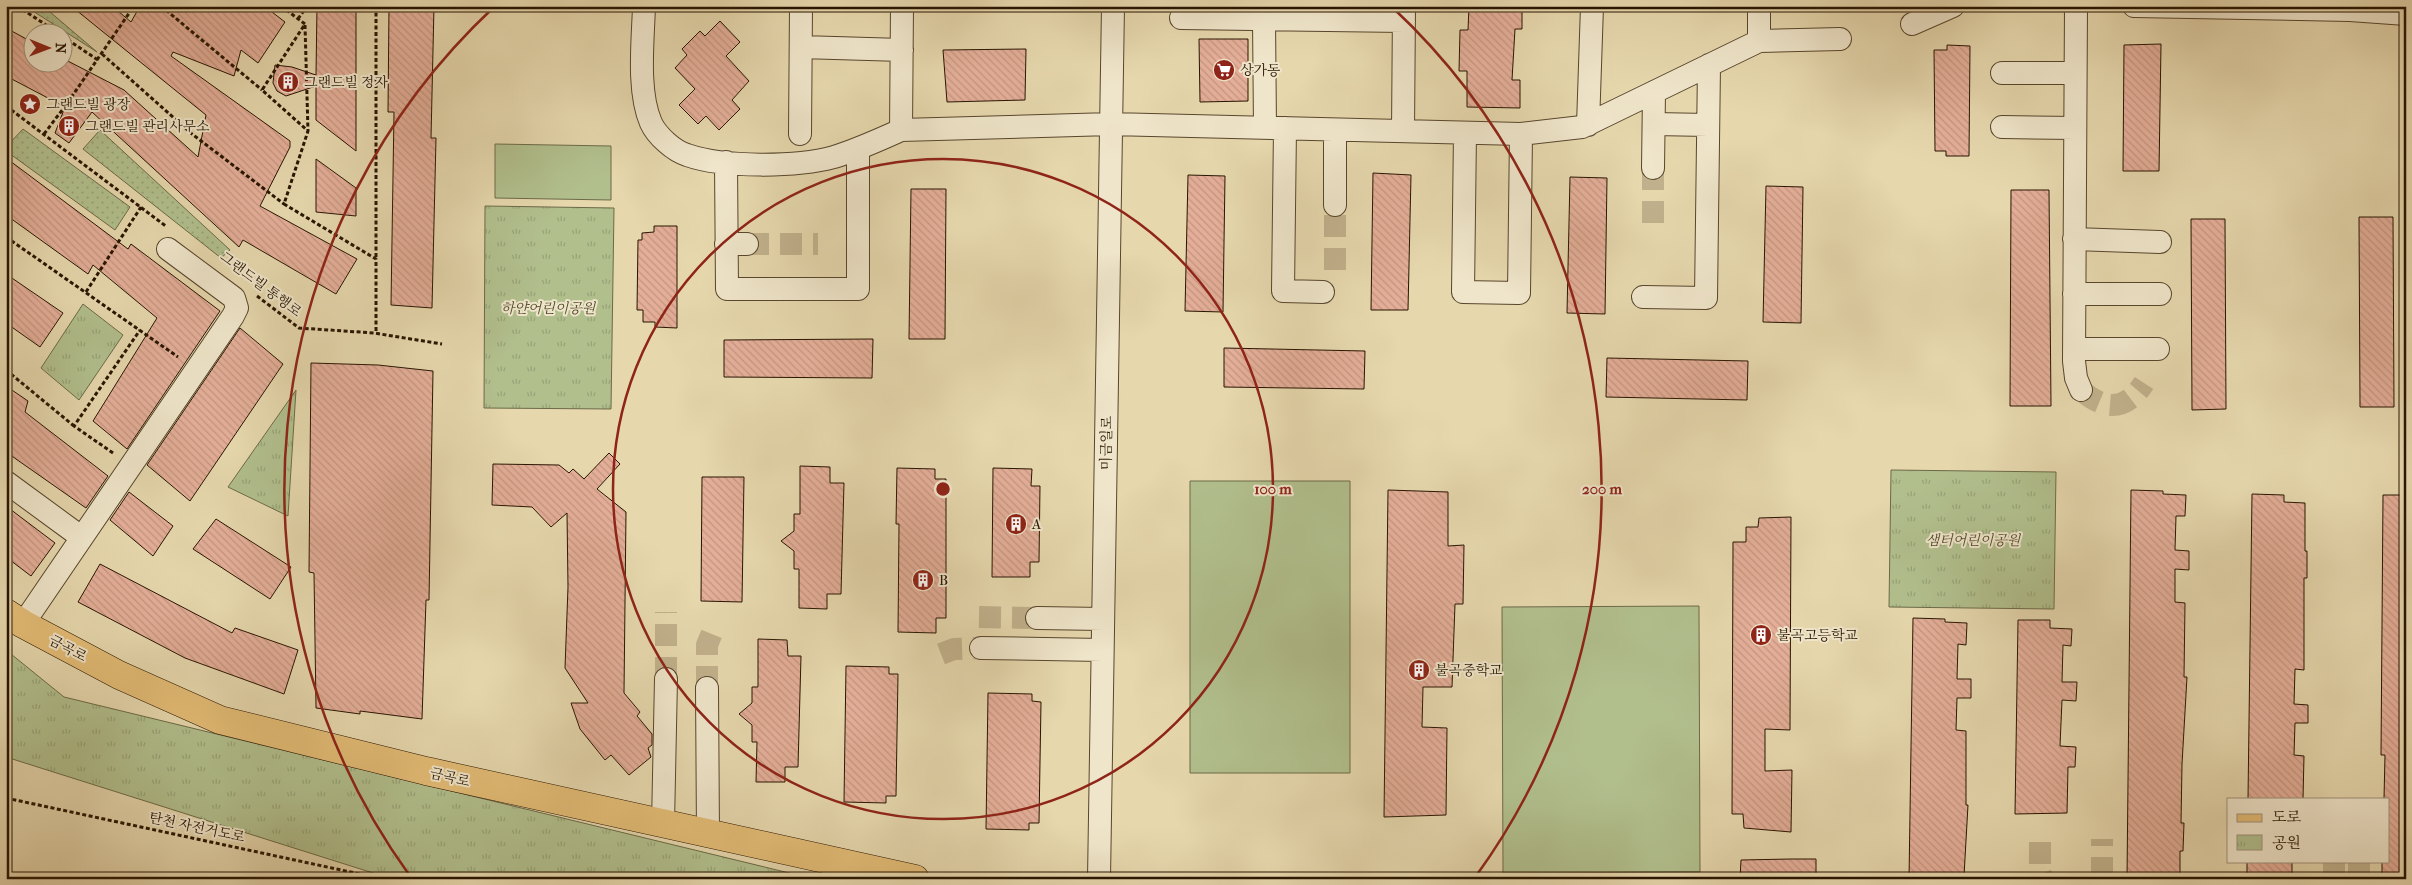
<svg xmlns="http://www.w3.org/2000/svg" width="2412" height="885" viewBox="0 0 2412 885" font-family="'IM FELL French Canon','Noto Serif KR',serif">
<defs>
<pattern id="grass-dots" width="8" height="8" patternUnits="userSpaceOnUse" patternTransform="scale(1.25)"><rect width="8" height="8" fill="#b1bf8d"/><path d="M2 2h.1M6 6h.1" fill="none" stroke="#98a378" stroke-width="1.8" stroke-linecap="round"/></pattern>
<pattern id="park-tufts" width="24" height="20" patternUnits="userSpaceOnUse" patternTransform="scale(1.25)"><rect width="24" height="20" fill="#b1bf8d"/><path d="M3 7l-1-3M5 7V3M7 7l1-3M15 17l-1-3M17 17v-4M19 17l1-3" fill="none" stroke="#98a378"/></pattern>
<pattern id="building-back-hatch" width="6" height="6" patternUnits="userSpaceOnUse" patternTransform="scale(1.25)"><rect width="6" height="6" fill="#e4ae98"/><path d="M-1 5l2 2M0 0l6 6M5-1l2 2" fill="none" stroke="#c49581"/></pattern>
</defs>
<rect width="100%" height="100%" fill="#e6d7ad"/>
<filter id="stains"><feTurbulence type="fractalNoise" baseFrequency=".004" numOctaves="4"/><feColorMatrix values="0 0 0 0 .2 0 0 0 0 .09 0 0 0 0 .02 0 0 0 .5 -.17"/></filter>
<radialGradient id="worn" r=".72"><stop offset=".6" stop-color="#630" stop-opacity="0"/><stop offset="1" stop-color="#630" stop-opacity=".3"/></radialGradient>
<path fill="url(#grass-dots)" stroke="#6c6a47" d="M25 6H43L97 52Z
M23 129 130 207 115 230 6 151V147Z
M100 130 230 250 221 258 83 149Z"/>
<path fill="url(#park-tufts)" stroke="#6c6a47" d="M485 206 614 208 611 409 484 408Z
M83 304 123 335 79 400 41 368Z
M296 390 288 516 228 487Z
M1891 470 2056 472 2054 609 1889 607Z
M6 650 64 697 814 879H392L6 757Z"/>
<path fill="#b1bf8d" stroke="#6c6a47" d="M495 144 611 146V200L495 198Z
M1190 481H1350V773H1190Z
M1699 606 1700 872 1503 873 1502 607Z"/>
<path fill="url(#building-back-hatch)" stroke="#281501" d="M71 6H112L131 22 140 6H264L285 22 258 63 241 50 234 76 173 52 171 56 290 141V147L260 206 357 259 336 294 243 240 239 247 92 112 69 143 55 133 65 107 6 76V28L32 42V62H62V58L124 90 198 157 206 115Z
M317 6H356V151L316 120V86L286 96 277 91 273 83 275 65 292 67 316 75Z
M389 6H434L431 138H436L432 308 391 305 394 112H388Z
M1469 6H1522V29H1515L1512 80H1520V108L1467 107V71H1459L1460 30H1468Z
M720 21 740 42 726 56 749 81 732 100 740 109 719 130 706 116 698 124 679 105 695 89 675 68 687 55 682 49 700 31 705 36Z
M1199 39H1248V101L1200 102Z
M2161 44 2159 171H2123L2124 45Z
M1947 45 1970 46 1969 156H1946V151H1935L1934 50H1947Z
M1026 49 1025 100 947 102 943 50Z
M6 158 128 249 131 244 220 311 127 449 93 421 157 318 93 265 88 274 6 215Z
M316 159 356 188V216L316 212Z
M1373 173 1411 175 1408 310H1371Z
M1188 175 1225 176 1223 312 1185 311Z
M1570 177 1607 178 1605 314 1567 313Z
M1766 186 1803 187 1801 323 1763 322Z
M911 189H946L945 339H909Z
M2011 190H2049L2051 406H2010Z
M2359 217H2393L2394 407H2360Z
M2191 219H2225L2226 409 2192 410Z
M654 226H677V328L655 327V322H643V310H637L638 240H642V233L654 232Z
M6 274 63 313 40 347 6 323Z
M240 328 283 364 190 501 147 465Z
M873 339 872 378 724 377V340Z
M1224 348 1365 351 1364 389 1224 387Z
M1607 358 1748 361 1747 400 1606 397Z
M311 363 378 365 433 371 429 600H426L422 719 360 711V714L316 708 314 573 309 572Z
M6 386 28 401 25 412 108 476 86 508 6 452Z
M609 453 620 464 597 489 626 512 624 693 640 712 637 716 652 734V745L648 748 651 757 629 775 611 755 605 760 580 729 571 703H588L565 668 568 587 567 513 551 527 532 507 492 505 493 464 559 465 569 473 573 469 584 479Z
M800 466 830 467V483H844L841 594H827V609L799 608V569H794V551L781 541 794 531V514H800Z
M897 468 935 469V479H946V618H936V633L898 632 899 524H896Z
M993 468 1032 469 1031 486H1040L1039 562H1030V577H992Z
M702 477H744L742 602 701 601Z
M1388 490 1448 492V546L1464 545 1463 604H1455L1452 687H1423L1422 727 1447 728 1446 815 1384 817Z
M2131 490 2163 491V494L2186 495 2185 516H2176L2175 550 2189 551V570L2175 569V602L2185 603 2184 677H2187L2182 764 2181 823H2184L2183 851H2180V879H2127Z
M129 492 173 526 153 556 110 520Z
M2252 494 2284 495V502L2305 503V551H2307V578H2304V670L2295 669 2294 704 2308 705V723H2295L2294 755 2304 756 2303 799H2248Z
M2383 495H2406V879H2382V861H2388V799H2384L2385 755H2381Z
M6 506 55 543 31 576 6 557Z
M1791 517 1790 730 1765 729V771L1792 770 1791 832 1744 828 1743 814H1732L1733 542H1746V527H1758L1759 518Z
M216 519 291 567 270 599 193 549Z
M100 564 232 633 235 628 298 650 284 694 185 658 78 602Z
M1913 618 1945 619V622L1967 623 1966 645 1958 644 1957 679H1971V698H1957L1956 730 1966 731V805H1968L1964 876 1941 875V879H1909Z
M2018 620H2050V628L2072 629 2071 646 2063 645 2062 682H2077L2076 701 2062 700 2060 746 2076 747 2075 767H2068L2067 813 2015 814Z
M758 639 787 640 788 656H801L798 767H785V782H756L757 742H752V725L739 714 752 703V687H758Z
M846 666 889 667V674H898L896 796H886V803L844 802Z
M988 693 1032 694V701L1041 702 1039 823H1029V830L986 829Z
M1791 859H1816V879H1740L1741 860Z
M2247 861H2292V879H2247Z"/>
<g fill="none" stroke-linecap="round" stroke-linejoin="round">
<path stroke="#c0b08b" stroke-width="22" stroke-dasharray="22 11" stroke-linecap="butt" d="M1653 168V228
M747 244H818
M1335 270V205
M2081 390C2105 411 2126 411 2144 383
M979 617 1037 618
M941 654 954 649 981 648
M666 679V612
M707 688V645L714 628
M2040 842V873L2043 879
M2102 879V839
M2334 879V861
M2359 879V861"/>
<g stroke="#58462c" stroke-width="24">
<path id="minor" d="M644 6C643 40 637 91 651 123 657 136 674 151 687 155 724 168 797 167 834 157 857 150 879 140 901 130L1111 124 1521 134 1582 127 1759 41 1840 39
M2076 6 2074 361 2076 378 2081 390
M2134 6 2350 10 2406 14
M1181 18 1404 21
M1264 19 1265 128
M1912 24 1953 6
M1759 41V6
M801 47 902 50
M2002 73H2075
M1654 124 1708 125
M1588 125 1592 6
M2002 127 2075 128
M1285 128 1283 291 1323 292
M901 130 902 6
M1403 131 1404 7
M1465 133 1463 292 1519 293 1521 134
M800 134 801 6
M726 162 727 289H858V149
M1653 168 1654 92
M1335 205V130
M2074 239 2160 242
M726 244H747
M2074 294H2160
M1643 297 1706 298 1709 65
M2074 349H2158
M6 482 81 537
M1037 618 1103 619
M23 624 233 316 237 308 234 298 168 249
M981 648 1102 650
M707 688 708 834
M663 824 666 679
M1099 879 1113 6"/>
</g>
<g stroke="#281501" stroke-width="29">
<path id="major" d="M6 613 23 624 119 675 220 720 426 771 915 879"/>
</g>
<path stroke="#281501" stroke-width="3" stroke-dasharray="4 2.5" stroke-linecap="butt" d="M17 6 57 32
M161 6 262 90
M281 6 305 24 262 90 308 131 284 204 376 259V333
M376 6V258
M298 19 307 6
M305 25 308 131
M62 36 98 60
M102 54 192 134 284 204
M6 106 167 227
M44 134 66 105 134 6
M6 237 178 357
M86 292 141 207
M257 296 299 328 374 333 442 344
M6 370 74 426
M113 453 74 426 140 330
M6 798 383 879"/>
<use href="#minor" stroke="#efe5ca" stroke-width="22"/>
<use href="#major" stroke="#e3bc76" stroke-width="28"/>
</g>
<g fill="none" stroke="#8f2418" stroke-width="2.5">
<circle cx="943" cy="489" r="330"/>
<path d="M410 876A659 659 0 0 1 494 7M1392 7A659 659 0 0 1 1476 876"/>
</g>
<defs>
<g id="supermarket-disc" transform="scale(1.125)"><circle r="9.5" fill="#8f2418" stroke="#efe5ca"/><path d="M-6-5.5h2.5l.6 2H6L4.5 2H-2.5L-4.4-4H-6ZM-1.5 3.2a1.3 1.3 0 1 0 .1 0ZM3 3.2a1.3 1.3 0 1 0 .1 0Z" fill="#fff"/></g>
<g id="building-disc" transform="scale(1.125)"><circle r="9.5" fill="#8f2418" stroke="#efe5ca"/><path d="M-4-6H4V6H1V3H-1V6H-4ZM-2.5-4.3h1.7v1.8h-1.7ZM.8-4.3h1.7v1.8H.8ZM-2.5-1h1.7V.8h-1.7ZM.8-1h1.7V.8H.8Z" fill="#fff"/></g>
<g id="sight-disc" transform="scale(1.125)"><circle r="9.5" fill="#8f2418" stroke="#efe5ca"/><path d="M0-6L1.8-2.2L6-1.7L2.9 1.2L3.7 5.4L0 3.3L-3.7 5.4L-2.9 1.2L-6-1.7L-1.8-2.2Z" fill="#fff"/></g>
</defs>
<g fill-rule="evenodd">
<use href="#supermarket-disc" x="1224" y="70"/>
<use href="#building-disc" x="288" y="82"/>
<use href="#sight-disc" x="30" y="104"/>
<use href="#building-disc" x="69" y="126"/>
<use href="#building-disc" x="1016" y="524"/>
<use href="#building-disc" x="923" y="580"/>
<use href="#building-disc" x="1761" y="635"/>
<use href="#building-disc" x="1419" y="670"/>
</g>
<g text-anchor="middle" stroke-width="4" stroke-linejoin="round" paint-order="stroke">
<g font-size="14" fill="#281501" stroke="#efe5ca" text-anchor="start">
<text x="1240" y="75">상가동</text>
<text x="304" y="87">그랜드빌 정자</text>
<text x="46" y="109">그랜드빌 광장</text>
<text x="85" y="131">그랜드빌 관리사무소</text>
<text x="1032" y="529">A</text>
<text x="939" y="585">B</text>
<text x="1777" y="640">불곡고등학교</text>
<text x="1435" y="675">불곡중학교</text>
</g>
<g font-size="14" fill="#281501" stroke="#efe5ca">
<text transform="translate(261 284) rotate(37)" y="5">그랜드빌 통행로</text>
<text transform="translate(1106 443) rotate(-89)" y="5">미금일로</text>
<text transform="translate(68 648) rotate(28)" y="5">금곡로</text>
<text transform="translate(450 777) rotate(13)" y="5">금곡로</text>
<text transform="translate(197 827) rotate(12)" y="5">탄천 자전거도로</text>
</g>
<g font-size="14" font-style="italic" fill="#51482b" stroke="#efe5ca">
<text x="548" y="313">하얀어린이공원</text>
<text x="1973" y="545">샘터어린이공원</text>
</g>
</g>
<circle cx="943" cy="489" r="8" fill="#8f2418" stroke="#efe5ca" stroke-width="2.5"/>
<g font-size="15" text-anchor="middle" font-weight="bold" fill="#8f2418" stroke="#efe5ca" stroke-width="4" stroke-linejoin="round" paint-order="stroke">
<text x="1273" y="494">100 m</text>
<text x="1602" y="494">200 m</text>
</g>
<rect width="2412" height="885" fill="none" stroke="#e6d7ad" stroke-width="25"/>
<rect x="8" y="8" width="2397" height="870" fill="none" stroke="#281501" stroke-width="2.5"/>
<rect x="12" y="12" width="2387" height="860" fill="none" stroke="#281501"/>
<rect x="2227" y="798" width="162" height="65" fill="#efe5ca" stroke="#9f927a"/>
<rect x="2237" y="814" width="25" height="8" fill="#e3bc76" stroke="#9f927a"/>
<text x="2272" y="822" font-size="15" fill="#281501">도로</text>
<rect x="2237" y="835" width="25" height="15" fill="url(#park-tufts)" stroke="#9f927a"/>
<text x="2272" y="848" font-size="15" fill="#281501">공원</text>
<g transform="translate(48 48) rotate(91)"><circle r="24" fill="#efe5ca" stroke="#9f927a"/>
<path d="M0-4L9 19L0 12L-9 19Z" fill="#8f2418"/>
<text y="-8" font-size="14" font-weight="bold" text-anchor="middle" fill="#281501">N</text>
</g>
<rect width="100%" height="100%" filter="url(#stains)"/>
<rect width="100%" height="100%" fill="url(#worn)"/>
</svg>
